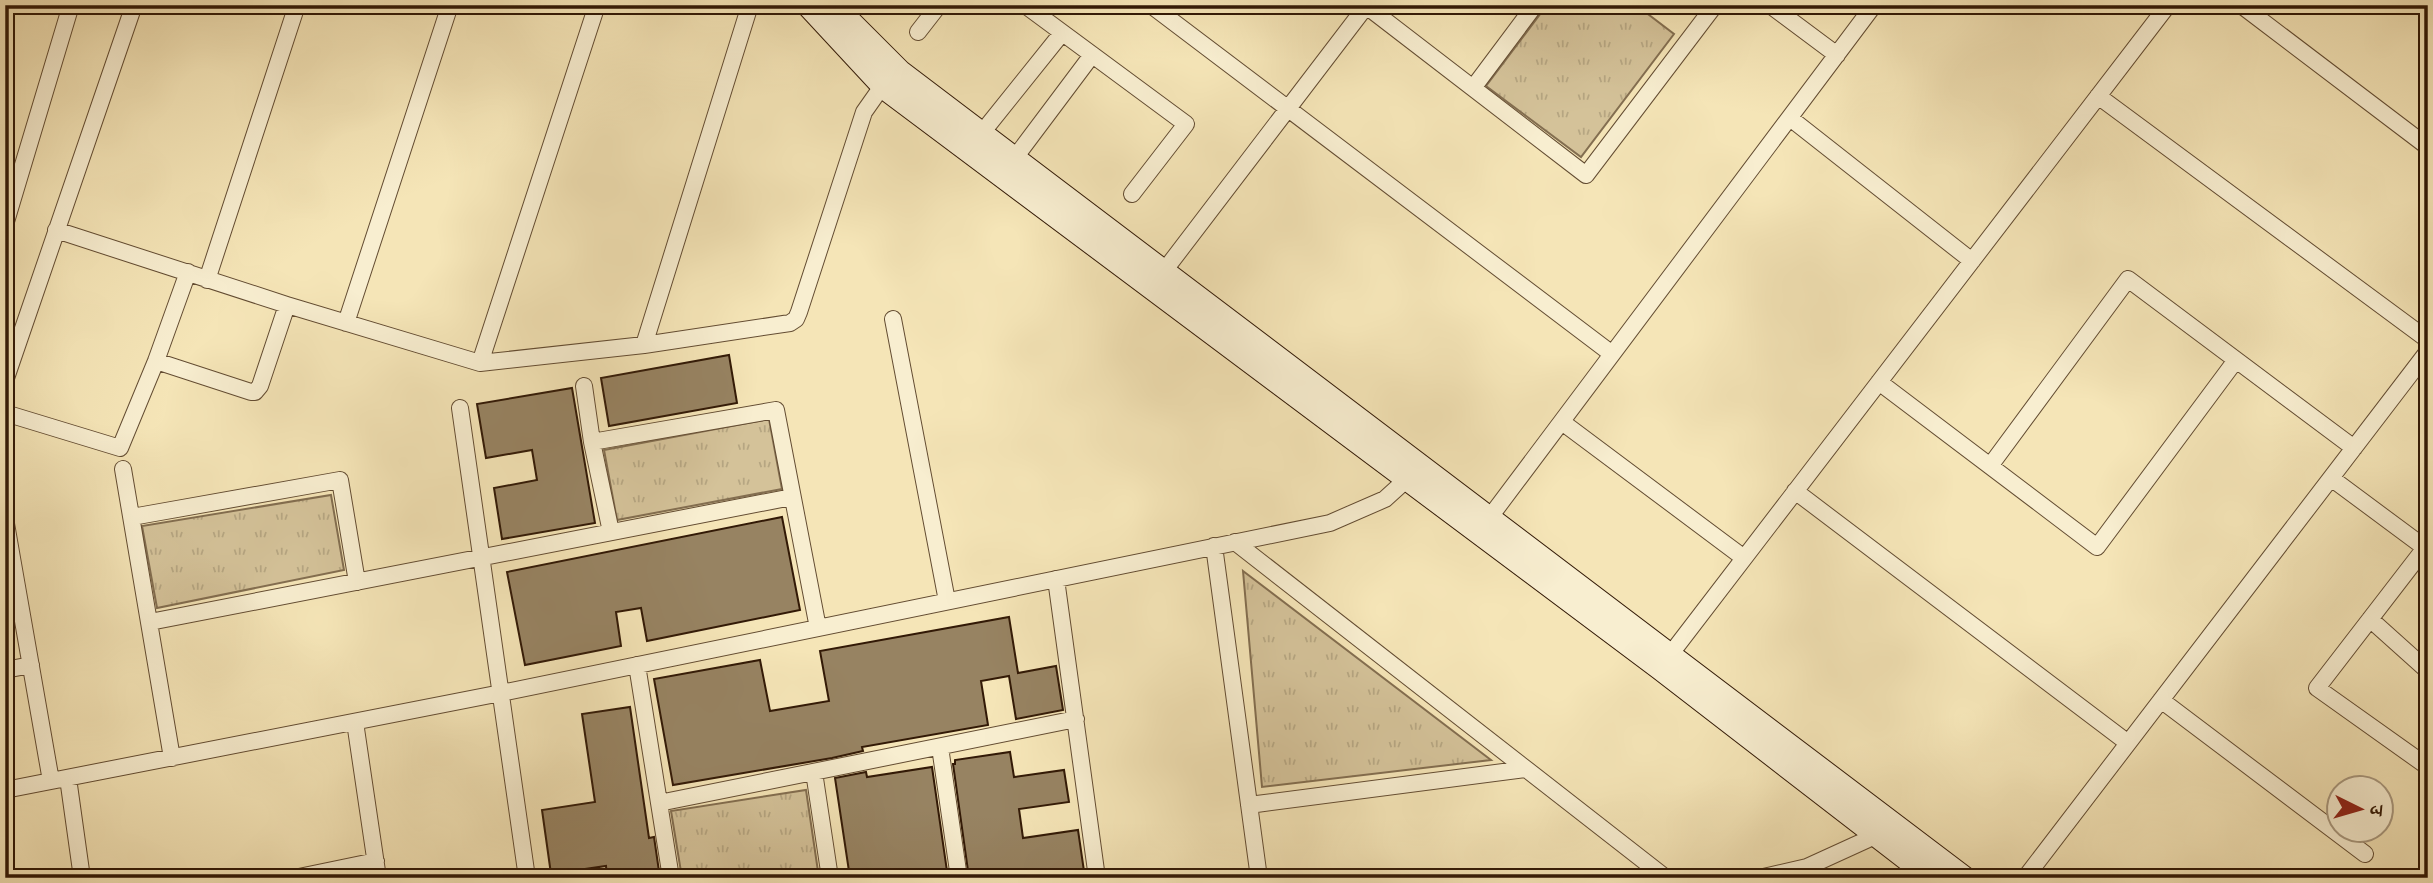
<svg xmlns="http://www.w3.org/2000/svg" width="2433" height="883" viewBox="0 0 2433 883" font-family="'IM FELL Great Primer','Noto Serif Devanagari',serif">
<defs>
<pattern id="park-tufts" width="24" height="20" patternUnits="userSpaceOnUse" patternTransform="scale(1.75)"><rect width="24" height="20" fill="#d4c299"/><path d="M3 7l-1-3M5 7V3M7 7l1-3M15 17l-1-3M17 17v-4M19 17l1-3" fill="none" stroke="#b6a682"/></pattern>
</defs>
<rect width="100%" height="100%" fill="#f5e5b7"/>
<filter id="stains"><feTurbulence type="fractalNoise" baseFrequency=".00286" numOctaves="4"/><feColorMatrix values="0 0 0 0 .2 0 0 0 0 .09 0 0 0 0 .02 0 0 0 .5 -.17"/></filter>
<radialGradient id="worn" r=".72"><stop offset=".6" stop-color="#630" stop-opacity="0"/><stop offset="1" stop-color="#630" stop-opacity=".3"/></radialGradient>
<path fill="url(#park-tufts)" stroke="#836e50" stroke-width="2" d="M1547 5H1636L1674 34 1581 157 1486 86Z
M769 419 782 489 617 520 604 450Z
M331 495 344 570 157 608 142 526Z
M1243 571 1491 760 1262 787Z
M806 790 819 878H682L671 811Z"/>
<path fill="#978362" stroke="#321906" stroke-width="2" d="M729 355 737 403 609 426 601 378Z
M572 388 595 523 502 539 494 488 537 480 532 450 486 458 477 404Z
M782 517 800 610 647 641 641 608 616 612 621 646 525 665 507 572Z
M1009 617 1018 673 1056 666 1063 710 1016 719 1009 676 981 681 988 725 862 747 863 751 832 758 673 785 654 679 760 660 770 711 829 701 820 651Z
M630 707 649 838 654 837 660 878H607L606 866 551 874 542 810 595 802 582 714Z
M1010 752 1014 777 1064 770 1069 802 1019 809 1023 838 1078 830 1085 878H969L953 764H955V760Z
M932 767 948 878H850L835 778 866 772 867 777Z"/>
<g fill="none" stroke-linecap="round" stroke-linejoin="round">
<g stroke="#634c32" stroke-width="18">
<path id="street" d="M1025 5 1186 124 1132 194
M1151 5 1612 354
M1365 5 1586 175 1715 5
M1770 5 1837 55
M2241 5 2428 147
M918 32 939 5
M1473 88 1535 5
M2098 96 2428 340
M1790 118 1972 261
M981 134 1062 33
M1014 159 1092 55
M5 225 71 5
M56 230 287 305 480 363 644 345 790 323 796 319 799 312 864 112 883 85
M1158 279 1367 5
M207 280 297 5
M893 319 947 601
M346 323 450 5
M644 345 750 5
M156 361 251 392H255L260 386 287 305
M480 363 597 5
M5 381 134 5
M1879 382 2097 547 2236 360
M584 386 592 442 611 532
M460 408 527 878
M5 413 120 448 156 361 188 272
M1562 422 1744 558
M592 442 776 410 818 628
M1990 466 2128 279 2354 448
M123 469 172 758
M2331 478 2428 550
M1795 491 2128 743
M132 517 340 480 357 582
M5 518 51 781
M1484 525 1874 5
M1235 542 1666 878
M2428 544 2317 688 2428 767
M1214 546 1259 878
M1056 579 1097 878
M2370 619 2428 671
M150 622 792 497
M1663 664 2168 5
M637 665 671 878
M5 670 31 665
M2161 700 2365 854
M355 722 378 878
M940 747 959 878
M814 772 830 878
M68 778 82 878
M5 790 501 693 1330 523 1385 499 1407 479
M659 803 1076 719
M1249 805 1526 769
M294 878 376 861
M1759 878 1807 867 1875 836
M2025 878 2428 351"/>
</g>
<g stroke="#321906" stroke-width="25">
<path id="secondary" d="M808 5 885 88 1660 668 1932 878
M833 5 900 72 1964 878"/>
</g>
<use href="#street" stroke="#f8eed0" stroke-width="16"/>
<use href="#secondary" stroke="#f8eed0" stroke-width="23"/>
</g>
<rect width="2433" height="883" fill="none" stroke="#f5e5b7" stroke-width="28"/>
<rect x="7" y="7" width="2419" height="869" fill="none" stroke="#321906" stroke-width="3.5"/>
<rect x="14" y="14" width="2405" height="855" fill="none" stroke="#321906" stroke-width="2"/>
<g transform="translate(2360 809) rotate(95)"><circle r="33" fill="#f8eed0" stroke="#a9997f" stroke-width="2"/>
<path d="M0-5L12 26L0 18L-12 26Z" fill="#8f2418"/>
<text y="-10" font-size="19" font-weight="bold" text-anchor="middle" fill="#321906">उ</text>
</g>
<rect width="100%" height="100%" filter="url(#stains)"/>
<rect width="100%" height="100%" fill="url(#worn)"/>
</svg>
